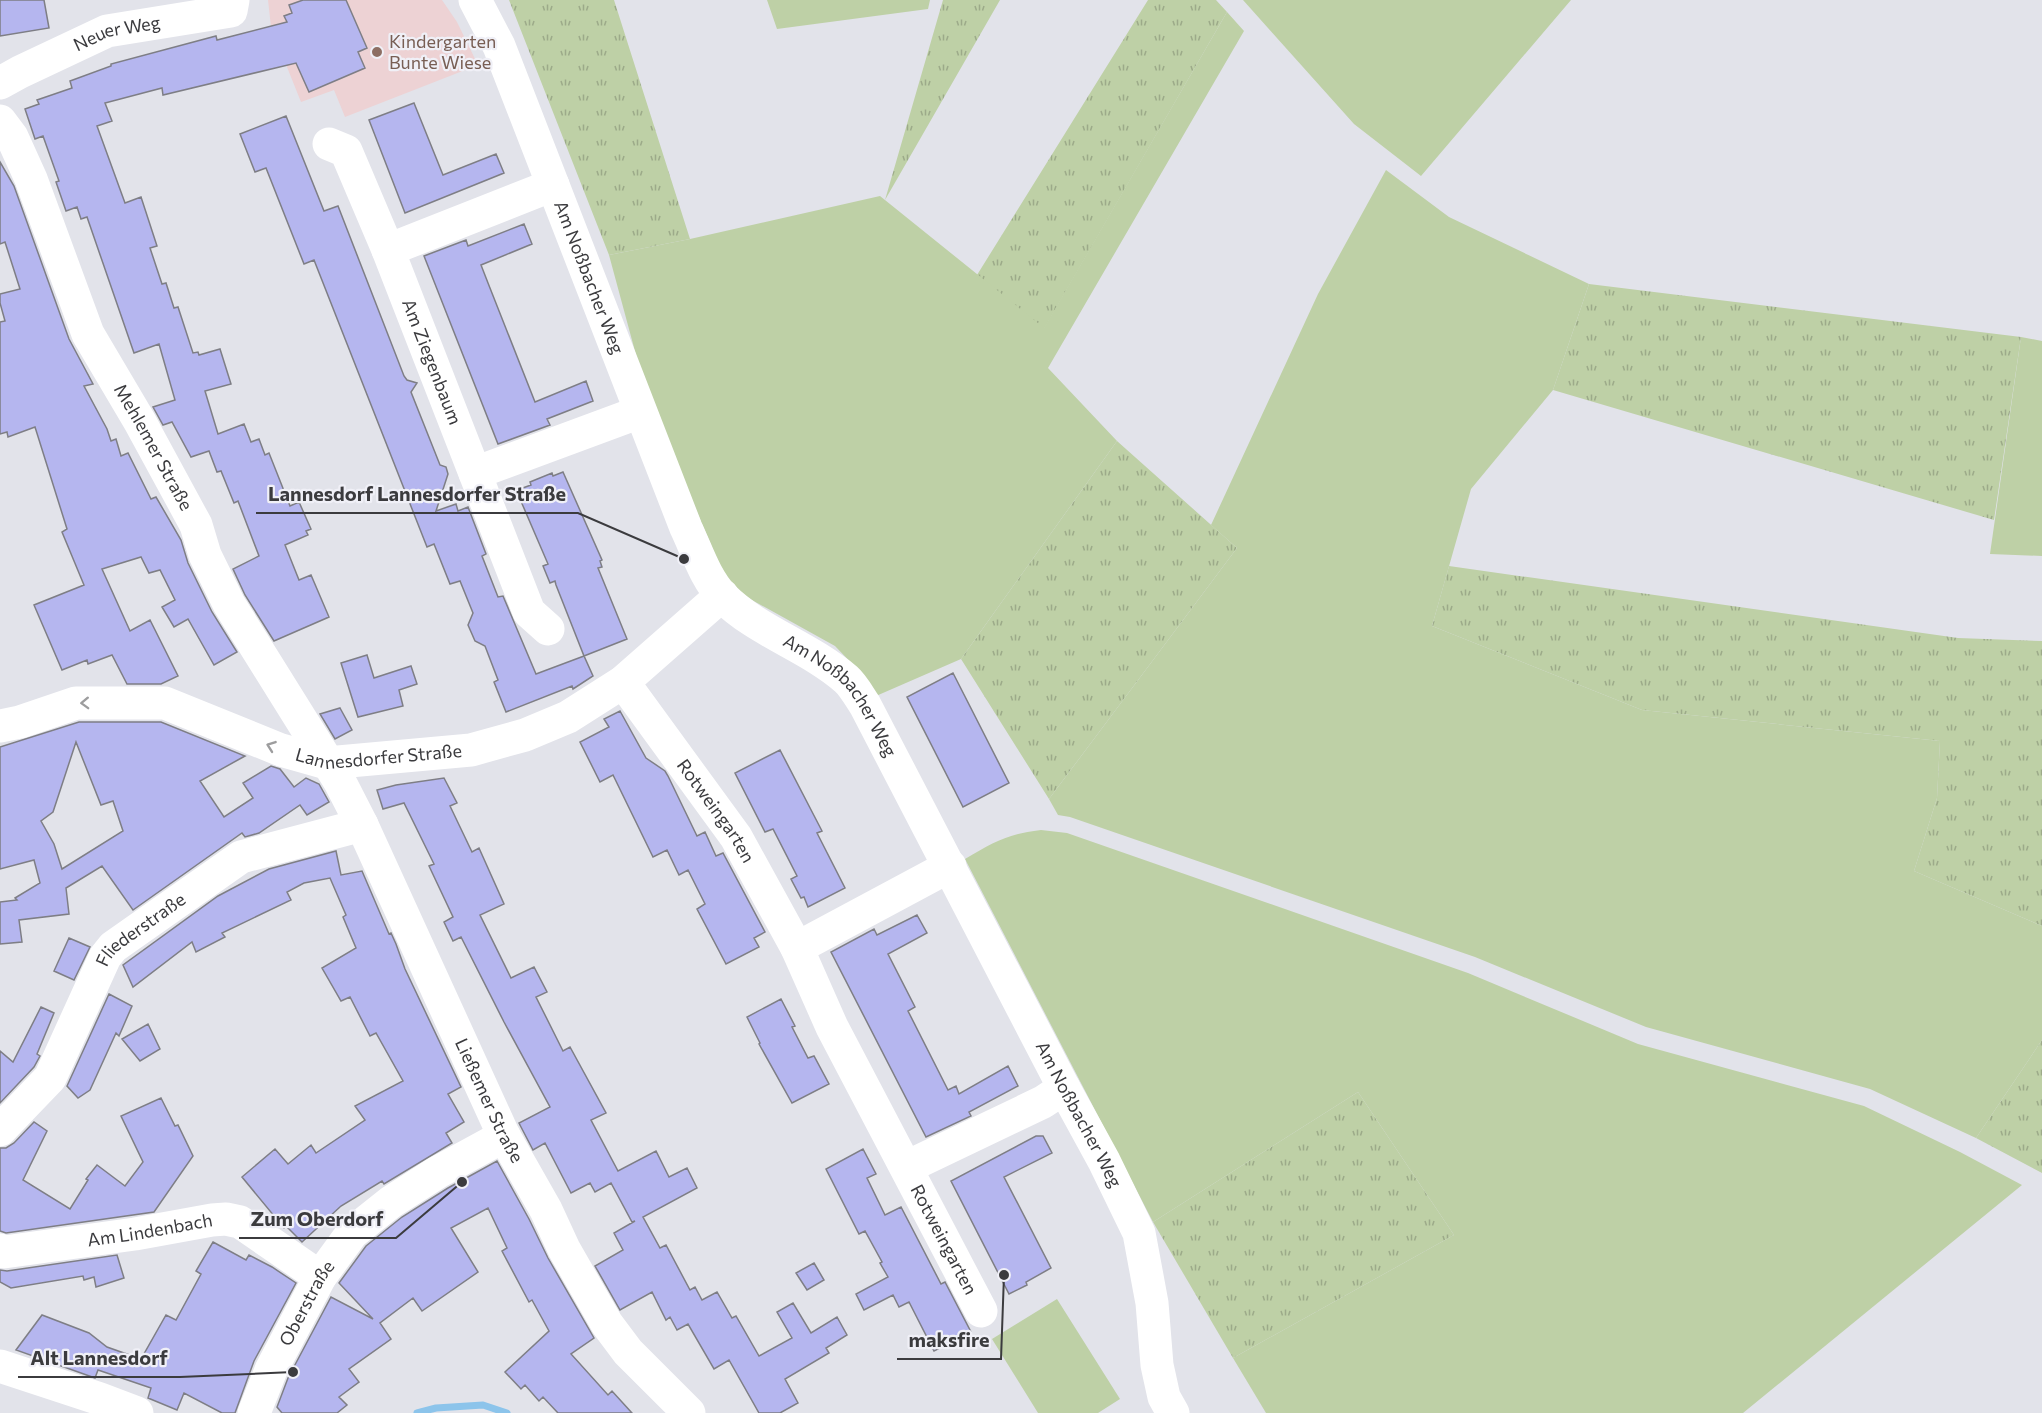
<svg xmlns="http://www.w3.org/2000/svg" width="2042" height="1413" viewBox="0 0 2042 1413" font-family="Commissioner,sans-serif">
<defs>
<pattern id="grass-tufts" width="24" height="20" patternUnits="userSpaceOnUse" patternTransform="scale(1.5)"><rect width="24" height="20" fill="#bed0a6"/><path d="M3 7l-1-3M5 7V3M7 7l1-3M15 17l-1-3M17 17v-4M19 17l1-3" fill="none" stroke="#9caa89"/></pattern>
</defs>
<rect width="100%" height="100%" fill="#e2e3ea"/>
<path fill="#edd2d4" d="M268 0H442L457 22 478 65 345 117 334 90 301 102 271 27Z"/>
<path fill="url(#grass-tufts)" d="M509 0H614L690 239 609 255Z
M943 0H1000L885 200Z
M1148 0H1216L1227 12 1044 329 977 275Z
M1589 284 2021 337 1994 520 1553 390Z
M1117 441 1237 548 1049 799 961 659Z
M1449 566 1958 638 2042 641V926L1914 871 1937 798 1940 741 1642 710 1432 626Z
M2042 1040V1173L1976 1138Z
M1358 1092 1454 1235 1233 1358 1153 1222Z"/>
<path fill="#bed0a6" d="M767 0H930L928 9 777 29Z
M1243 0H1571L1421 176 1354 124Z
M1227 12 1244 31 1048 368 1117 441 961 659 876 696 860 672 835 646 741 594 725 578 646 392 609 255 690 239 880 196 1044 328Z
M1386 170 1449 217 1589 284 1553 390 1471 489 1432 626 1642 710 1940 741 1937 798 1914 871 2042 926V1040L1976 1138 1870 1089 1646 1027 1475 957 1070 817 1058 815 1049 799 1237 548 1211 525 1318 294Z
M2021 337 2042 341V556L1990 554Z
M1041 830 1067 833 1468 973 1638 1044 1864 1106 1960 1152 2022 1185 1743 1413H1266L1233 1358 1454 1235 1358 1092 1153 1222 965 859C994 842 1007 834 1041 830Z
M1057 1299 1120 1399 1098 1413H1038L992 1339Z"/>
<g fill="none" stroke-linecap="round" stroke-linejoin="round">
<path stroke="#8cc4eb" stroke-width="7" d="M417 1413 436 1408 483 1405 507 1413"/>
</g>
<path fill="#b5b6ef" stroke="#7e7e85" stroke-width="1.5" fill-rule="evenodd" d="M0 0H44L49 28 0 36Z
M303 0H346L367 48 358 52 365 68 309 92 296 63 163 95 162 88 105 103 112 121 97 126 125 203 141 197 157 246 150 248 162 284 166 283 174 308 178 307 193 353 198 352 199 355 220 349 231 384 205 391 218 434 244 424 251 442 259 439 265 455 269 453 290 506 299 502 311 529 306 531 308 535 285 545 299 580 311 575 329 617 274 641 245 595 233 569 259 556 238 501 234 503 221 471 217 472 209 451 191 457 172 422 163 425 153 407 175 400 159 344 134 353 87 217 81 219 77 207 66 211 56 182 59 181 43 136 35 139 25 109 39 104 37 100 72 88 70 81 111 66V64L216 36 217 40 287 22 284 16 292 13 289 5Z
M414 103 443 175 496 154 504 173 405 213 369 120Z
M286 116 324 211 338 206 404 376 407 380 417 383 411 392 440 465 446 467 448 474 436 511 456 504 458 511 468 507 486 554 482 556 498 597 503 596 536 674 584 656 593 676 573 689 572 686 506 712 494 682 498 680 485 646 475 641 468 625 473 613 460 581 450 584 434 544 427 547 314 260 304 264 266 168 255 172 240 134Z
M0 162 14 186 69 339 93 384 84 386 107 429 111 441 116 439 121 456 128 453 151 499 156 497 181 540 188 563 212 612 237 652 214 665 188 619 174 627 162 607 175 600 160 570 149 573 141 557 102 569 130 631 150 620 178 676 161 684H127L112 655 88 664 87 660 62 670 34 605 84 585 62 532 67 529 35 427 8 437 7 432 0 434V322L5 321 0 303V294L20 289 5 242 0 244Z
M524 224 532 244 481 265 488 283 535 402 586 381 593 401 547 419 550 425 498 444 424 256 466 240 468 246Z
M563 472 602 560 600 561 602 567 598 568 627 639 584 656 556 585 555 581 550 583 543 566 548 564 517 492 521 491 520 489 531 485 530 482 552 473 553 476Z
M367 655 374 678 411 666 417 684 399 690 403 706 358 717 341 663Z
M953 673 1009 783 963 807 907 697Z
M340 708 352 730 335 739 320 714Z
M620 711 646 758 665 771 668 776 697 836 705 832 716 856 723 853 765 932 754 938 759 947 726 964 697 909 705 904 688 870 679 875 667 850 653 857 613 775 600 782 580 742 609 727 604 719Z
M79 722H161L245 756 200 781 224 817 253 798 243 783 271 766 280 769 294 787 306 778 319 784 329 802 307 815 300 805 259 833 245 837 242 833 133 910 102 866 66 888 69 914 19 920 22 942 0 944V902L17 900 15 898 40 883 34 860 0 869V747ZM76 742 101 805 113 801 123 831 62 869 54 844 41 821 53 812Z
M780 750 822 831 817 833 845 888 808 907 804 897 801 898 791 879 797 876 773 829 765 832 735 773Z
M444 778 457 803 450 806 472 852 479 848 504 904 480 915 511 978 534 967 547 992 536 997 563 1051 570 1047 606 1113 591 1120 618 1171 656 1151 669 1177 687 1168 697 1188 643 1217 660 1248 666 1245 690 1290 695 1287 702 1300 717 1292 732 1318 736 1316 759 1356 792 1338 777 1312 793 1303 811 1333 837 1317 847 1335 826 1348 829 1353 785 1379 798 1403 780 1413H759L729 1360 714 1369 688 1324 677 1330 670 1317 666 1320 652 1292 620 1310 595 1266 623 1250 614 1233 635 1221 632 1222 611 1183 595 1192 590 1183 571 1193 545 1143 533 1150 521 1127 519 1123 550 1107 504 1022 461 937 453 941 444 922 453 917 429 866 434 864 404 803 383 809 377 790 396 785Z
M336 851 341 875 362 871 389 934 391 933 396 944 405 969 461 1087 448 1094 464 1122 446 1133 452 1143 384 1184 382 1181 341 1206 302 1242 286 1226 284 1228 242 1177 275 1149 288 1164 311 1145 316 1153 365 1120 355 1106 403 1081 376 1033 370 1036 350 997 341 1001 322 968 356 948 343 917 346 915 330 878 304 883 287 892 291 900 222 933 225 937 196 952 192 942 133 987 123 965 218 896 269 869Z
M917 915 927 933 888 954 915 1007 908 1011 948 1090 956 1086 959 1094 1008 1066 1018 1086 969 1112 971 1116 926 1137 831 952 874 929 877 935Z
M69 938 90 947 74 980 54 971Z
M109 994 132 1006 119 1036 116 1033 90 1090 78 1098 67 1086Z
M781 999 795 1026 792 1027 808 1058 814 1056 829 1084 792 1103 759 1044 760 1043 747 1017Z
M41 1007 54 1013 37 1054 40 1056 34 1067 0 1103V1051L13 1062Z
M148 1024 160 1049 140 1061 122 1039Z
M161 1098 175 1126 178 1125 193 1156 154 1212 6 1233 0 1231V1148H6L14 1143 34 1122 47 1131 23 1180 70 1209 88 1180 86 1179 97 1165 125 1186 143 1162 121 1116Z
M1036 1136H1043L1052 1153 1004 1177 1051 1268 1026 1282 1027 1285 1009 1294 951 1181Z
M863 1149 876 1174 867 1178 885 1215 901 1207 941 1284 945 1282 971 1332 934 1351 909 1302 899 1307 893 1295 864 1310 856 1294 888 1277 880 1263 882 1262 865 1231 859 1234 826 1169Z
M497 1161 529 1219 548 1258 594 1338 571 1354 608 1395 612 1391 632 1413H558L543 1397 539 1401 525 1385 521 1389 505 1372 549 1331 532 1300 529 1302 502 1251 507 1248 488 1208 451 1228 478 1272 422 1311 413 1298 380 1323 391 1339 349 1369 359 1382 339 1397 347 1405 337 1413H282L277 1407 288 1378 331 1297 373 1319 339 1283 366 1246 402 1217 448 1188Z
M213 1242 246 1260 249 1255 272 1267 296 1283 254 1361 235 1413H222L184 1393 177 1410 148 1398 151 1388 98 1370 95 1378 16 1350 42 1315 89 1333 107 1347 141 1359 166 1315 176 1320 201 1274 196 1271Z
M117 1255 124 1278 96 1287 94 1277 84 1280 83 1276 11 1288 0 1282V1270L7 1271Z
M814 1263 824 1280 807 1290 796 1273Z"/>
<g fill="none" stroke-linecap="round" stroke-linejoin="round">
<g stroke="#fff" stroke-width="33">
<path id="s1" d="M475 0 499 46 686 528C697 551 705 578 723 597 758 632 808 646 846 679 853 685 859 696 865 705L1064 1088 1104 1161 1139 1233 1152 1303 1157 1365 1164 1397 1173 1413"/>
<path id="s2" d="M0 83 20 72 107 31 231 11 233 0"/>
<path id="s3" d="M0 121 12 137 31 179 88 334 140 422 196 525 205 555 229 604 340 782 362 825 504 1136 546 1210 564 1249 607 1324 628 1352 689 1413"/>
<path id="s4" d="M329 144 346 151 388 250 529 612 548 629"/>
<path d="M388 250 553 185"/>
<path d="M475 473 640 412"/>
<path id="s5" d="M623 682 736 837 797 948 832 1027 981 1311"/>
<path id="s6" d="M0 726 20 722 76 703H165L281 750 327 763 471 750 525 735 568 717 623 682 722 595"/>
<path d="M797 948 950 866"/>
<path id="s7" d="M0 1130 50 1078 105 957 113 947 241 857 362 825"/>
<path d="M907 1167 1043 1102 1064 1088"/>
<path id="s8" d="M0 1250 4 1252 135 1234 212 1220 226 1219 240 1222 320 1277"/>
<path d="M0 1366 100 1399 137 1413"/>
<path id="s9" d="M254 1413 271 1370 320 1277 352 1233 391 1202 438 1172 504 1136"/>
</g>
</g>
<defs><path id="oneway-chevron" d="M-2-3.5L2.5 0L-2 3.5" fill="none" stroke-width="1.6" stroke-linecap="round" stroke-linejoin="round" transform="scale(1.5)"/></defs>
<g stroke="#9d9d9e">
<use href="#oneway-chevron" transform="translate(85 703) rotate(178)"/>
<use href="#oneway-chevron" transform="translate(271 746) rotate(-160)"/>
</g>
<circle fill="#8d6e63" stroke="#f0f0f7" stroke-width="2" cx="377" cy="52" r="6"/>
<g text-anchor="middle" stroke-width="4.5" stroke-linejoin="round" paint-order="stroke">
<g font-size="18" fill="#3b3b3e" stroke="#f0f0f7">
<text dy="6" stroke="none"><textPath href="#s2" startOffset="128">Neuer Weg</textPath></text>
<text dy="6" stroke="none"><textPath href="#s1" startOffset="300">Am Noßbacher Weg</textPath></text>
<text dy="6" stroke="none"><textPath href="#s4" startOffset="246">Am Ziegenbaum</textPath></text>
<text dy="6" stroke="none"><textPath href="#s3" startOffset="362">Mehlemer Straße</textPath></text>
<text dy="6" stroke="none"><textPath href="#s1" startOffset="804">Am Noßbacher Weg</textPath></text>
<text dy="6" stroke="none"><textPath href="#s6" startOffset="393">Lannesdorfer Straße</textPath></text>
<text dy="6" stroke="none"><textPath href="#s5" startOffset="159">Rotweingarten</textPath></text>
<text dy="6" stroke="none"><textPath href="#s7" startOffset="250">Fliederstraße</textPath></text>
<text dy="6" stroke="none"><textPath href="#s3" startOffset="1098">Ließemer Straße</textPath></text>
<text dy="6" stroke="none"><textPath href="#s1" startOffset="1290">Am Noßbacher Weg</textPath></text>
<text dy="6" stroke="none"><textPath href="#s8" startOffset="152">Am Lindenbach</textPath></text>
<text dy="6" stroke="none"><textPath href="#s5" startOffset="645">Rotweingarten</textPath></text>
<text dy="6" stroke="none"><textPath href="#s9" startOffset="122">Oberstraße</textPath></text>
</g>
<g font-size="18" fill="#785e54" stroke="#f0f0f7" text-anchor="start">
<text x="389" y="48">Kindergarten<tspan x="389" dy="21">Bunte Wiese</tspan></text>
</g>
</g>
<path fill="none" stroke="#3b3b3e" stroke-width="2" d="M684 559L578 513H256M462 1182L396 1238H239M1004 1275L1001 1359H897M293 1372L180 1377H18"/>
<g fill="#3b3b3e" stroke="#f0f0f7" stroke-width="2">
<circle cx="684" cy="559" r="6"/>
<circle cx="462" cy="1182" r="6"/>
<circle cx="1004" cy="1275" r="6"/>
<circle cx="293" cy="1372" r="6"/>
</g>
<g font-size="20" text-anchor="middle" font-weight="bold" fill="#3b3b3e" stroke="#f0f0f7" stroke-width="4.5" stroke-linejoin="round" paint-order="stroke">
<text x="417" y="501">Lannesdorf Lannesdorfer Straße</text>
<text x="317" y="1226">Zum Oberdorf</text>
<text x="949" y="1347">maksfire</text>
<text x="99" y="1365">Alt Lannesdorf</text>
</g>
</svg>
